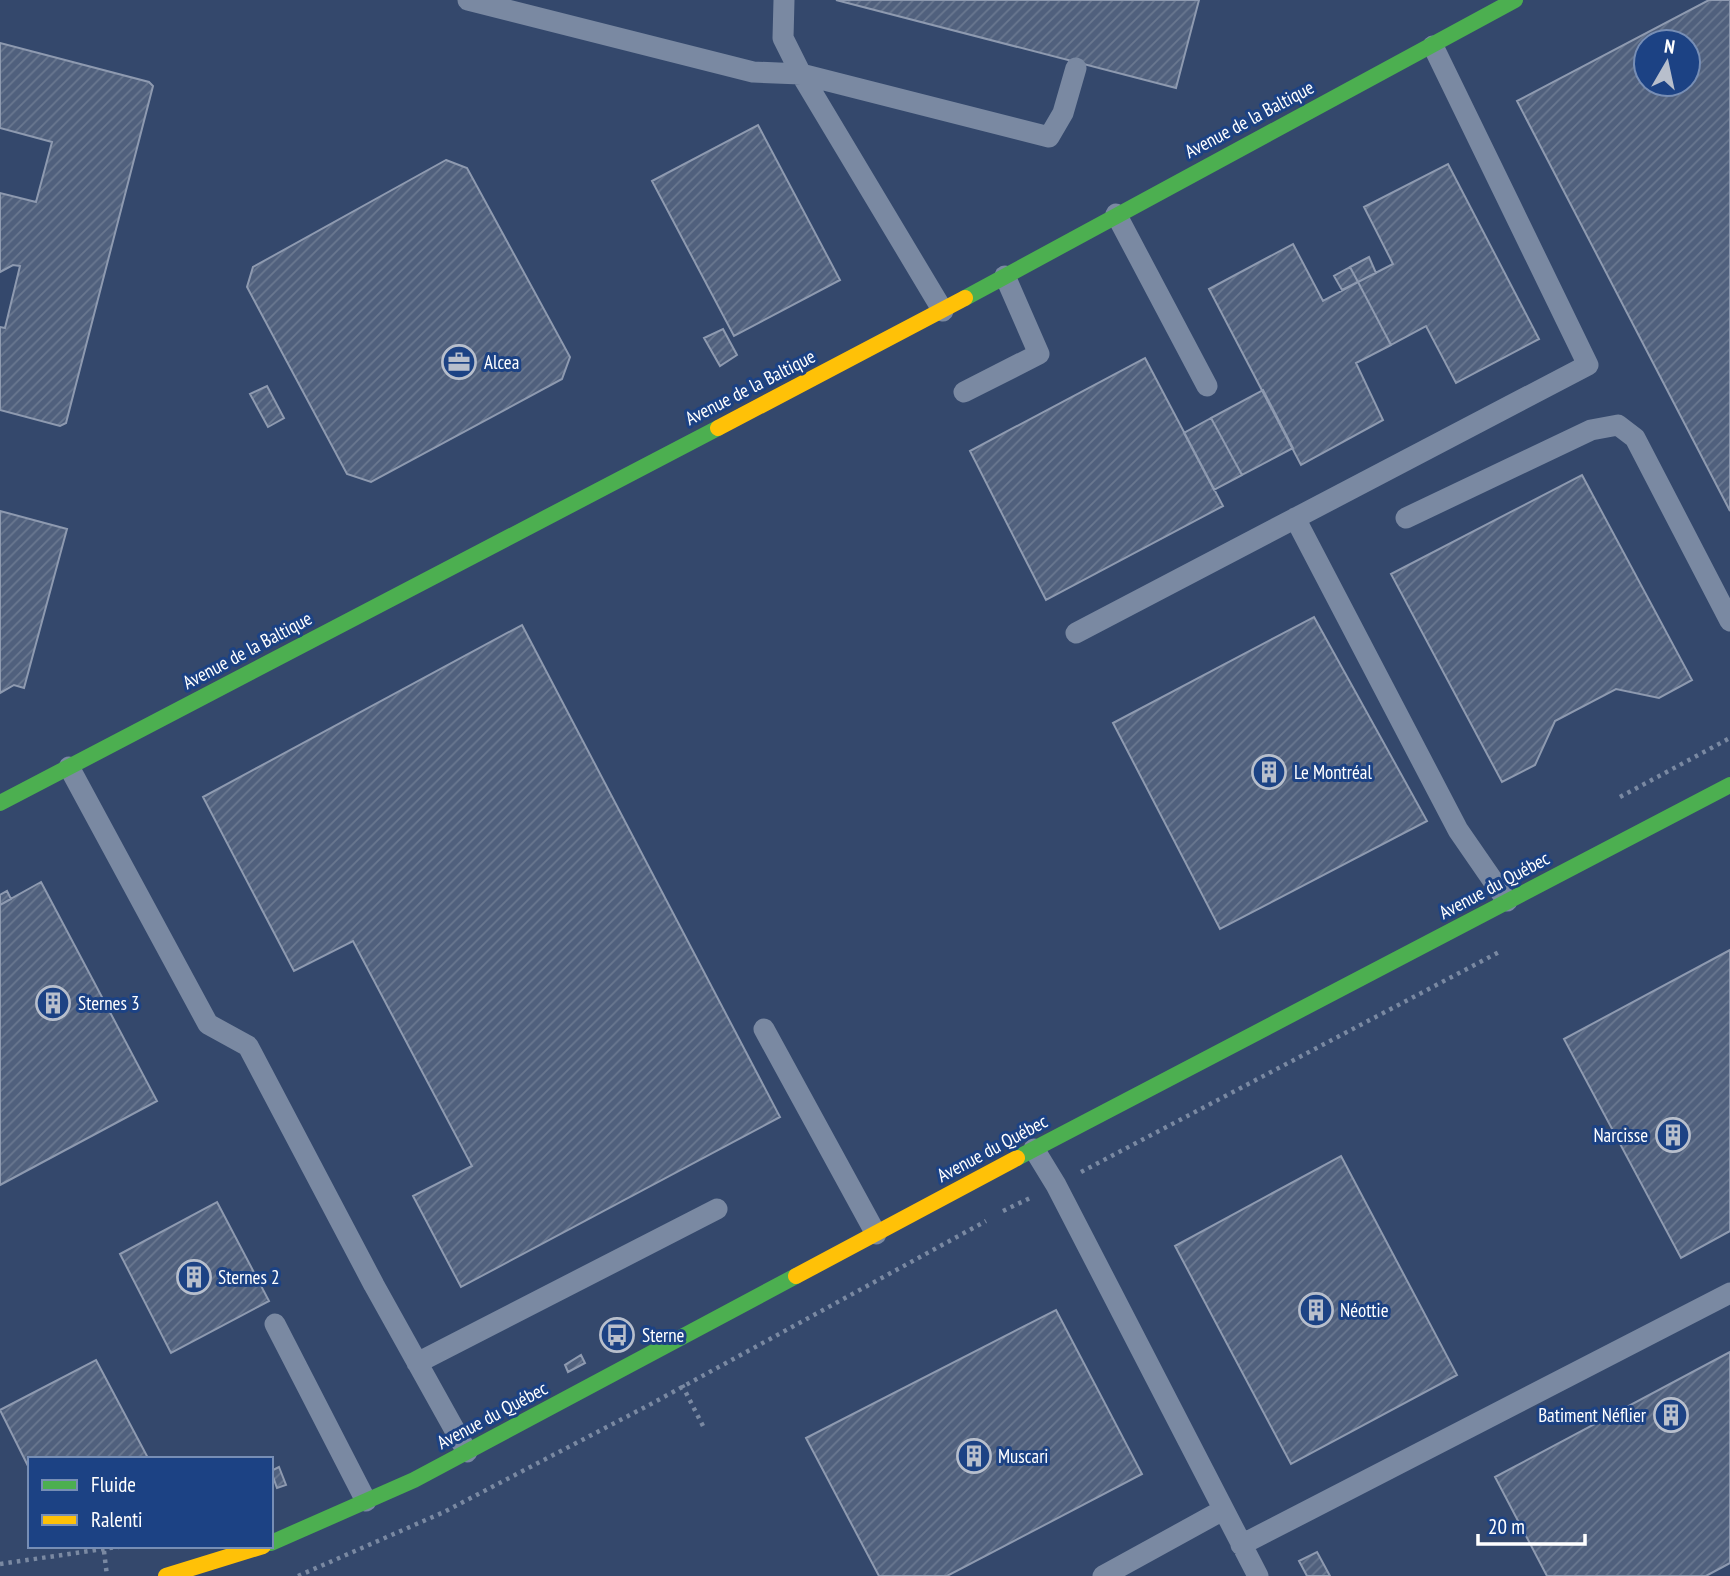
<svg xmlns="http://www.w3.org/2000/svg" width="1730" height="1576" viewBox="0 0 1730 1576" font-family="'PT Sans Narrow',sans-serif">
<defs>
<pattern id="building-hatch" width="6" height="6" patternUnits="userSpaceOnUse" patternTransform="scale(1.75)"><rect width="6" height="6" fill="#50607d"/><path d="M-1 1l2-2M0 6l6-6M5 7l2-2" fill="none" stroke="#6a7890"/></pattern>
</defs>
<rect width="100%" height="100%" fill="#34486c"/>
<path fill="url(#building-hatch)" stroke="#8e9ab0" stroke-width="2" fill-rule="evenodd" d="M836 0H1199L1176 88Z
M1709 0H1730V511L1517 101ZM1646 42H1688V84H1646Z
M0 43 149 82 153 86 66 423 60 426 0 410V327L5 328 20 266 13 265 0 272V193L36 202 52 142 0 128Z
M758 125 840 280 734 336 652 181Z
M446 160 467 168 570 357 562 379 371 482 347 474 247 287 253 267Z
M1448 164 1539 339 1456 383 1426 326 1391 345 1358 282 1393 264 1364 207Z
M1293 244 1323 301 1358 282 1391 345 1356 363 1383 420 1301 465 1209 289Z
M1369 257 1376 273 1358 282 1350 267Z
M1350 267 1358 282 1342 290 1334 276Z
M723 329 737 355 720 366 704 338Z
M1145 358 1223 506 1046 600 970 451Z
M267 386 284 418 268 427 250 394Z
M1263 390 1293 448 1242 475 1211 418Z
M1211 418 1242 475 1214 490 1184 433Z
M1582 475 1692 680 1659 698 1616 689 1555 721 1535 765 1502 782 1391 574Z
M0 511 67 529 24 688 14 685 0 693Z
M1314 617 1427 821 1220 929 1113 723Z
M522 625 780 1117 461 1287 413 1196 472 1166 353 941 294 971 203 797Z
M41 882 157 1101 0 1185V905Z
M7 891 11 899 0 905V895Z
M1730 950V1231L1681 1258 1564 1039Z
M1341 1156 1457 1375 1291 1464 1175 1246Z
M217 1202 269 1301 171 1353 120 1254Z
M1056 1310 1142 1474 947 1576H879L806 1438Z
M1730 1352V1563L1706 1576H1547L1495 1477Z
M581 1355 585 1363 568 1372 565 1365Z
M96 1360 148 1458 30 1459V1470L0 1410Z
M279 1467 286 1485 277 1488 271 1471Z
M1317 1552 1330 1576H1307L1299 1561Z"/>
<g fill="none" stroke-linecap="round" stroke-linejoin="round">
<path stroke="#7a89a2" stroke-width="4.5" stroke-dasharray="3.5 5" stroke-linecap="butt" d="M1620 797 1730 738
M1081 1172 1501 951
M1003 1211 1030 1198
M682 1385 704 1428
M104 1551 107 1576
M0 1564 124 1546
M298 1576 444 1512 651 1404 986 1221"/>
<path stroke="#7a89a2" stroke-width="21" d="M468 0 753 72 801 74 783 38 784 0
M1116 214 1207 386
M943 311 801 74 1049 137 1063 113 1076 68
M964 392 1039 354 1005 276
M1295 518 1458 830 1507 901
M1406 518 1591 430 1618 425 1635 438 1730 621
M1076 633 1588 365 1433 46
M69 767 208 1024 248 1046 374 1285 467 1452
M764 1029 876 1234
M1034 1149 1056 1185 1258 1576
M275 1324 366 1501
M417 1363 717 1209
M1241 1545 1730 1293
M1103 1576 1223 1510"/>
<path stroke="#4caf50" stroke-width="16" d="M965 298 1515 0
M0 803 718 428
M1017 1158 1730 785
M271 1543 414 1480 796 1276"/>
<path stroke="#ffc107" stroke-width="16" d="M718 428 965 298
M796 1276 1017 1158
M166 1576 263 1546"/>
</g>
<defs>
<g id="office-ring" transform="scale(1.75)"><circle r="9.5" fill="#1c4284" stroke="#b8bfcc" stroke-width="1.5"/><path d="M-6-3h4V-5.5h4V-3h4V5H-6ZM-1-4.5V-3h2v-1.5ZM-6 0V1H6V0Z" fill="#b8bfcc"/></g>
<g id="building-ring" transform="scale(1.75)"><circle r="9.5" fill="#1c4284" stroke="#b8bfcc" stroke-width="1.5"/><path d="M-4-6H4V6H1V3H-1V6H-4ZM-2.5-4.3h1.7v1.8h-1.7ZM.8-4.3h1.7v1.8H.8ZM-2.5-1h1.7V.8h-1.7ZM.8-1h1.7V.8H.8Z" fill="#b8bfcc"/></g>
<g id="bus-ring" transform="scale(1.75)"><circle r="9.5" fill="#1c4284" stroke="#b8bfcc" stroke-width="1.5"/><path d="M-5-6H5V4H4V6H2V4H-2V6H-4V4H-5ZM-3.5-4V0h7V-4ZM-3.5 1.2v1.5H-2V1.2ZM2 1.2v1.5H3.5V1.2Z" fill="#b8bfcc"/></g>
</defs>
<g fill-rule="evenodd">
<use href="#office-ring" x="459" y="362"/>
<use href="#building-ring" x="1269" y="772"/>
<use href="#building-ring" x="53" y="1003"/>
<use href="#building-ring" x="1673" y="1135"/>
<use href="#building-ring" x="194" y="1277"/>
<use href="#building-ring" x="1316" y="1310"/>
<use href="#bus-ring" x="617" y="1335"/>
<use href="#building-ring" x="1671" y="1415"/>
<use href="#building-ring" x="974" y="1456"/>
</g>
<g text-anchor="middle" stroke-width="6" stroke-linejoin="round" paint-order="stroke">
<g font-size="19" fill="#fff" stroke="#1c4284">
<text transform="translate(1249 119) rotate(-28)" y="7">Avenue de la Baltique</text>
<text transform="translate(750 387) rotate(-27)" y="7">Avenue de la Baltique</text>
<text transform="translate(247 650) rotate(-28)" y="7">Avenue de la Baltique</text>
<text transform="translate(1494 885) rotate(-28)" y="7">Avenue du Québec</text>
<text transform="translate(992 1148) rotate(-28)" y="7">Avenue du Québec</text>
<text transform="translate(492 1415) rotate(-28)" y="7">Avenue du Québec</text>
</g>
<g font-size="19" fill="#fff" stroke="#1c4284" text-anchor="start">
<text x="484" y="369">Alcea</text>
<text x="1294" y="779">Le Montréal</text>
<text x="78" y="1010">Sternes 3</text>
<text x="1648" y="1142" text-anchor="end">Narcisse</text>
<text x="218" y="1284">Sternes 2</text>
<text x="1340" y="1317">Néottie</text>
<text x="642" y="1342">Sterne</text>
<text x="1646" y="1422" text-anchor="end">Batiment Néflier</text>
<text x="998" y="1463">Muscari</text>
</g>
</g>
<rect x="28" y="1457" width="245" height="91" fill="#1c4284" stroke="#778eb5" stroke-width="2"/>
<rect x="42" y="1480" width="35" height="10" fill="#4caf50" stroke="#778eb5" stroke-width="2"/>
<text x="91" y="1492" font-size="21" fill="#ffffff">Fluide</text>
<rect x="42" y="1515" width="35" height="10" fill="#ffc107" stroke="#778eb5" stroke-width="2"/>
<text x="91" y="1527" font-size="21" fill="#ffffff">Ralenti</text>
<g transform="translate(1667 63) rotate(9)"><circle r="33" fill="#1c4284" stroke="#778eb5" stroke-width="2"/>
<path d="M0-5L12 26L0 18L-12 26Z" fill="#b8bfcc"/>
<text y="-10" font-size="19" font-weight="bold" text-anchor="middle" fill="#ffffff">N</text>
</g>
<path d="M1478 1534v10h107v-10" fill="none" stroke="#ffffff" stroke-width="3.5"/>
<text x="1488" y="1534" font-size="21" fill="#ffffff" stroke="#1c4284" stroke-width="5" paint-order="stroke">20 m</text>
</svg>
